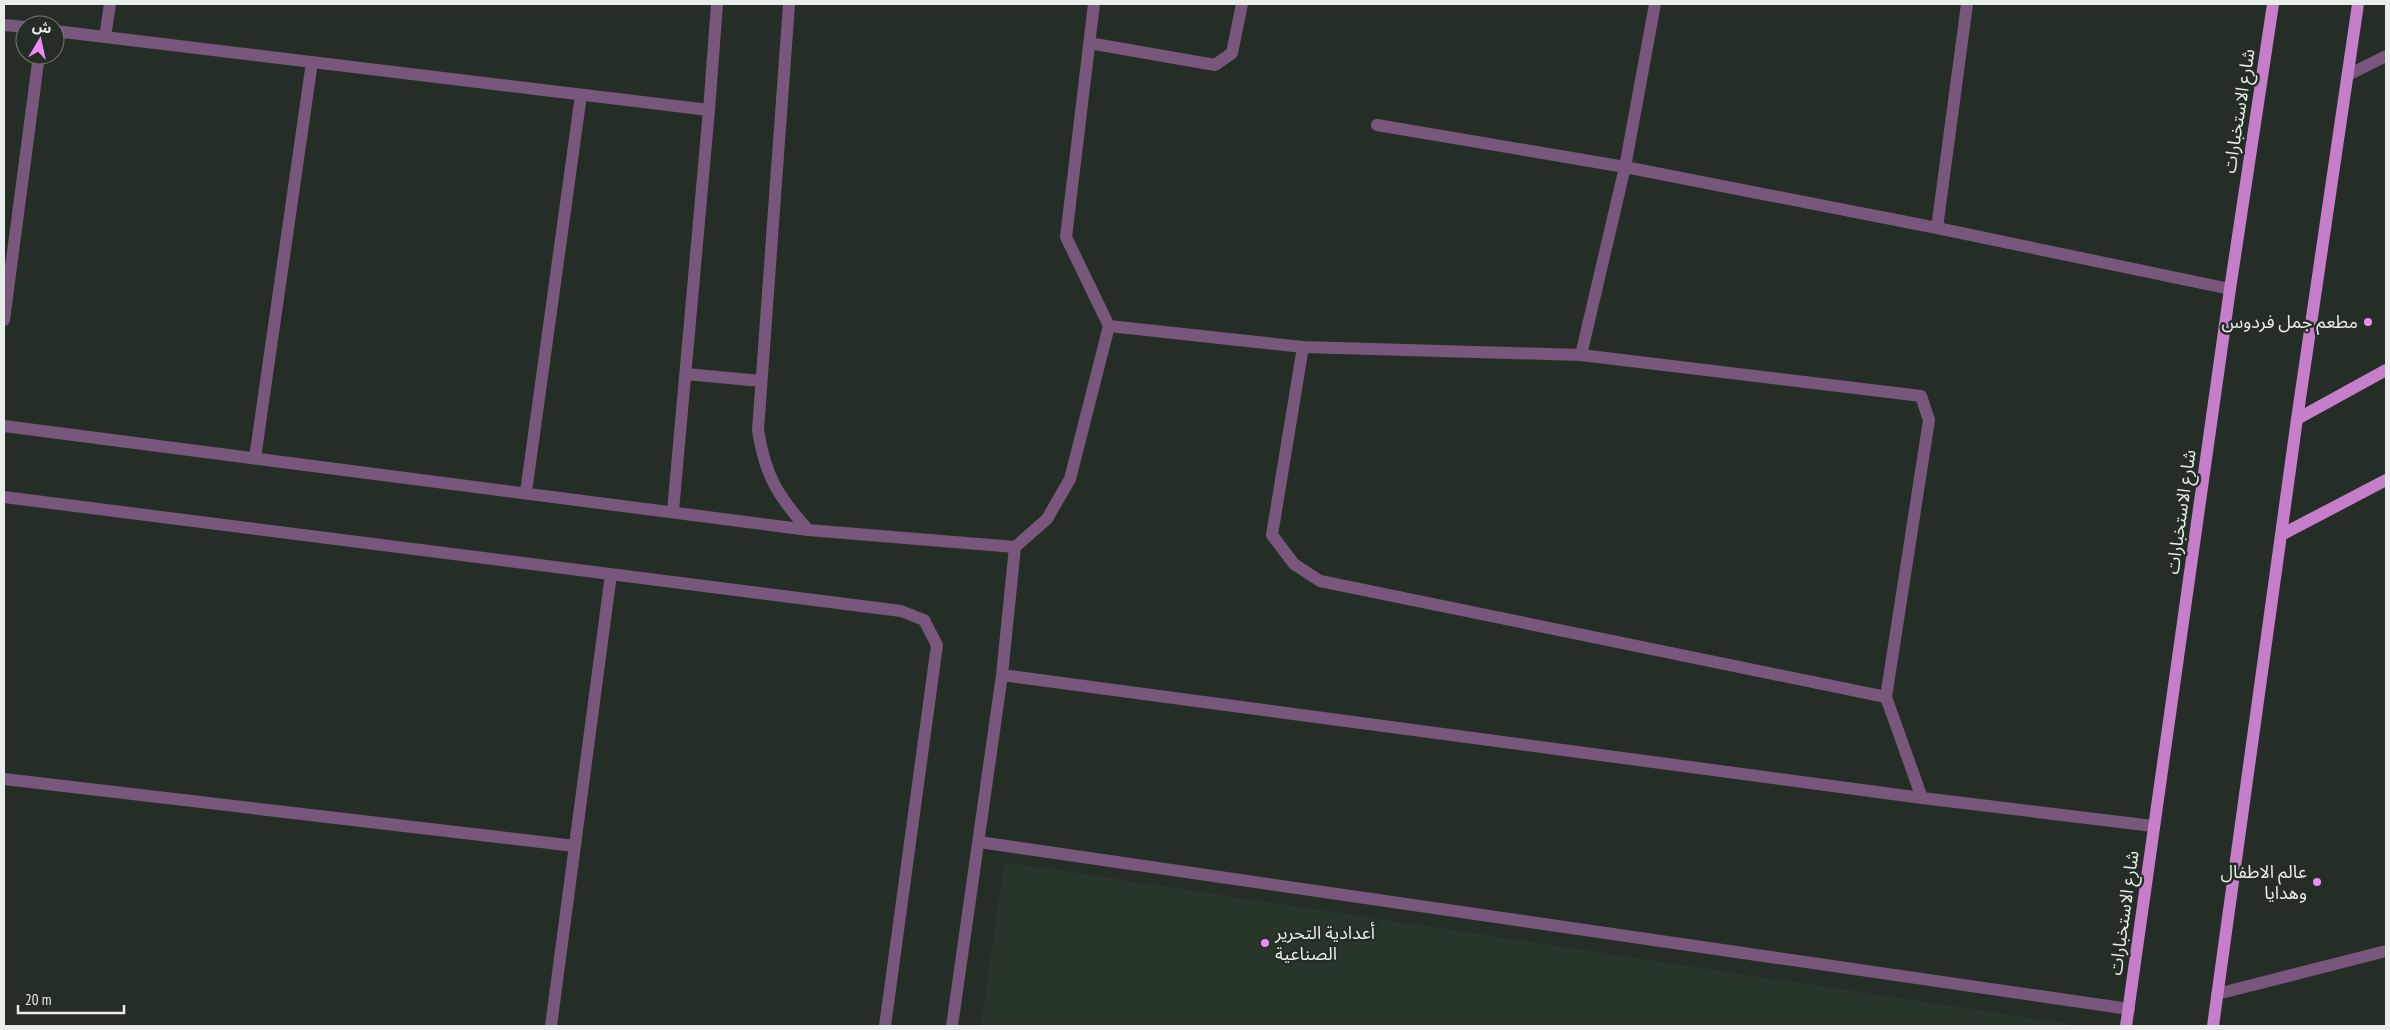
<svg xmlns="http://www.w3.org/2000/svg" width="2390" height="1030" viewBox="0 0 2390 1030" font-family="'PT Sans Narrow','Noto Sans Arabic',sans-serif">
<rect width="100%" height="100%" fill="#252e26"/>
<path fill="#283629" d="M1004 862 2070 1024V1026H981Z"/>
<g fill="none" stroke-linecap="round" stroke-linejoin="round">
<path stroke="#79567b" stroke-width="12" d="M789 4 758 430C765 476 778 496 808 530
M4 25 25 27
M55 31 709 110
M105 37 110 4
M1089 43 1215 65 1232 53 1242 4
M2348 75 2386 56
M1377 125 1625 167 1937 228 2230 289
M1937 228 1967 4
M4 320 39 55
M1109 326 1303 347 1581 355 1921 396 1929 420 1886 697
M1303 347 1272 535 1294 564 1320 581 1886 697 1922 798
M1581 355 1625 167 1655 4
M686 374 761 381
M4 426 808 530 1015 547
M255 458 312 62
M526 492 581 95
M4 497 901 611 924 620 937 645 885 1026
M673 511 709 110 717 4
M1002 675 1922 798 2153 826
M4 779 575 846
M979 842 2129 1009
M2217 994 2386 951
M551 1026 611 574
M952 1026 1002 675 1015 547 1047 519 1070 479 1109 326 1066 237 1094 4"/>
<path stroke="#c67ecb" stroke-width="12" d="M2297 419 2386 370
M2281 535 2386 480
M2126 1026 2230 289 2273 4
M2213 1026 2297 419 2358 4"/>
</g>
<g fill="#ef8bf7" stroke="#252e26" stroke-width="2">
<circle cx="2368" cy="322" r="5"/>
<circle cx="2317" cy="882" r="5"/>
<circle cx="1265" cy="943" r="5"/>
</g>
<g text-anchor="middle" stroke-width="5" stroke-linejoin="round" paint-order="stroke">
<g font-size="18" fill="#e7ede8" stroke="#252e26">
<text transform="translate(2239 111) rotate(-81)" y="6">شارع الاستخبارات</text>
<text transform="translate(2181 512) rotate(-82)" y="6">شارع الاستخبارات</text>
<text transform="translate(2124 913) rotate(-82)" y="6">شارع الاستخبارات</text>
</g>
<g font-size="18" fill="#e7ede8" stroke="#252e26" text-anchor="end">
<text x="2358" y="328">مطعم جمل فردوس</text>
<text x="2307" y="878">عالم الاطفال<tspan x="2307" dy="21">وهدايا</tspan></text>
<text x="1275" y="939" text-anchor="start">أعدادية التحرير<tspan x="1275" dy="21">الصناعية</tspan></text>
</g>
</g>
<rect width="2390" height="1030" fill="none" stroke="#e7ede8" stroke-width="10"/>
<g transform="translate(40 40) rotate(9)"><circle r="24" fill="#252e26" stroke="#737a74"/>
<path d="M0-4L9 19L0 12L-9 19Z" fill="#ef8bf7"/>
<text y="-8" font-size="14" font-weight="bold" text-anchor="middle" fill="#e7ede8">ش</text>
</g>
<path d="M18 1005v8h106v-8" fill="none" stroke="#e7ede8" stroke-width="2.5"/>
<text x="25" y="1005" font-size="15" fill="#e7ede8" stroke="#252e26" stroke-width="4" paint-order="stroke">20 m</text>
</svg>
